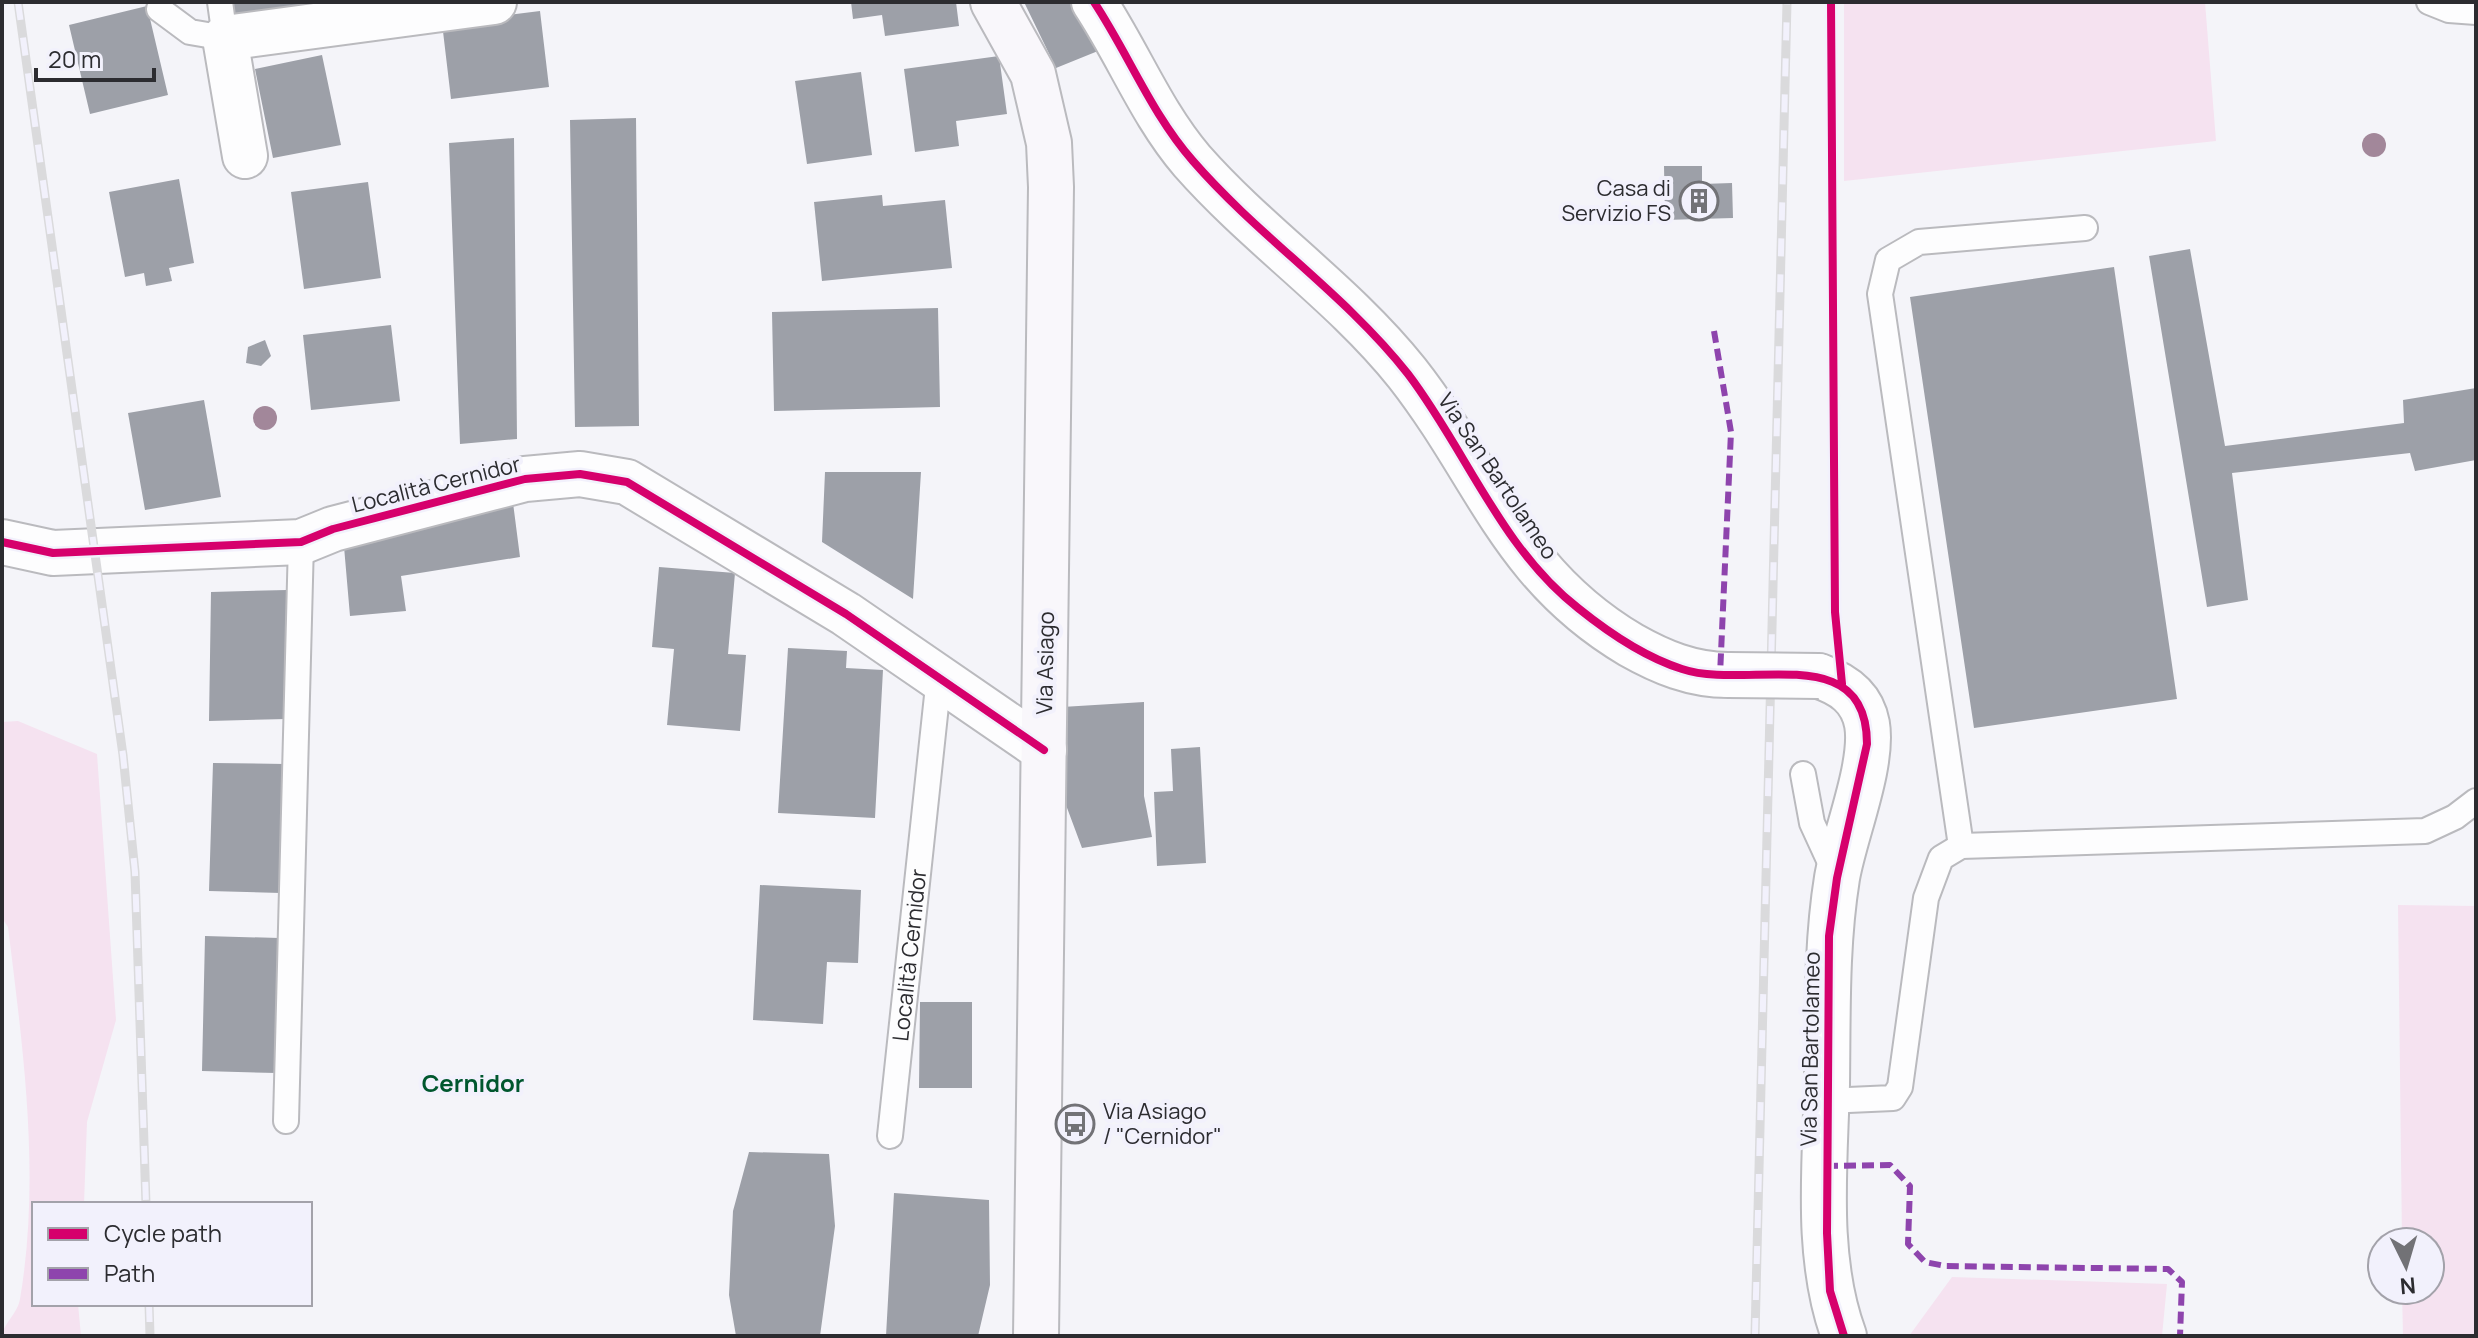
<svg xmlns="http://www.w3.org/2000/svg" width="2478" height="1338" viewBox="0 0 2478 1338" font-family="Manrope,sans-serif">
<rect width="100%" height="100%" fill="#f4f4f9"/>
<path fill="#f5e2f0" d="M1844 2H2205L2216 141 1844 181Z
M18 721 97 754 116 1020 87 1122 84 1204H34V1304H78L81 1336H2C3 1324 18 1313 20 1299 41 1176 23 1049 8 927L2 918V722Z
M2398 905 2476 906V1336H2403L2402 1290H2430V1242H2402Z
M1952 1277 2167 1284 2162 1336H1909Z"/>
<path fill="#9da0a8" d="M226 2H307L308 9 230 23Z
M851 2H956L959 26 885 36 882 15 853 19Z
M1024 2H1072L1098 51 1056 68Z
M147 6 168 95 90 114 69 25Z
M540 11 549 87 451 99 442 23Z
M322 55 341 145 273 158 255 69Z
M999 56 1007 114 956 121 959 146 915 152 904 69Z
M861 72 872 155 807 164 795 81Z
M636 118 639 426 575 427 570 120Z
M514 138 517 439 460 444 449 143Z
M1664 166H1702V184L1732 183 1733 218 1665 220Z
M179 179 194 263 169 268 172 281 146 286 144 273 125 277 109 192Z
M368 182 381 278 304 289 291 192Z
M882 195 883 206 945 200 952 268 822 281 814 202Z
M2190 249 2225 446 2404 423 2403 400 2476 388V460L2415 471 2410 453 2232 473 2248 600 2207 607 2149 256Z
M2114 267 2177 699 1974 728 1910 297Z
M938 308 940 407 774 411 772 312Z
M391 325 400 401 311 410 303 335Z
M265 340 271 356 261 366 246 363 248 347Z
M204 400 221 497 145 510 128 413Z
M825 472H921L913 599 822 542Z
M512 495 520 557 401 576 406 611 350 616 343 535Z
M659 567 735 573 728 654 746 655 740 731 667 725 674 649 652 647Z
M287 590 286 719 209 721 211 592Z
M788 648 847 651 846 668 883 670 875 818 778 813Z
M1144 702V796L1152 837 1082 848 1060 789 1062 707Z
M1200 747 1206 863 1157 866 1154 792 1173 791 1171 749Z
M213 763 285 764 281 893 209 891Z
M760 885 861 890 858 963 827 962 823 1024 753 1020Z
M205 936 279 938 276 1073 202 1071Z
M920 1002H972V1088H919Z
M749 1152 829 1154 835 1226 820 1336H736L729 1295 733 1211Z
M894 1193 989 1200 990 1285 978 1336H886Z"/>
<g fill="none" stroke-linecap="round" stroke-linejoin="round">
<g stroke="#bababe" stroke-width="28">
<g id="lane">
<path d="M2429 2 2449 10 2476 12"/>
<path d="M159 9 190 32 225 38 220 2"/>
<path d="M1803 774 1812 823 1835 873"/>
<path d="M1961 846 1880 294 1888 260 1919 242 2085 228"/>
<path d="M1826 1101 1893 1098 1900 1087 1926 898 1941 858 1961 846 2425 831 2455 817 2476 801"/>
<path d="M286 1121 301 542"/>
<path id="s1" d="M890 1136 939 677"/>
</g>
</g>
<g stroke="#bababe" stroke-width="48">
<path id="street" d="M1094 2C1129 55 1151 113 1192 161 1259 237 1344 294 1407 373 1487 475 1511 574 1631 645 1661 662 1692 675 1728 675
M245 156 225 38 494 2
M2 542 53 553 301 542 333 529 525 479 580 474 627 482 846 614 1044 750
M1819 676C1843 684 1862 697 1867 724 1874 765 1844 836 1837 878 1826 946 1828 1015 1827 1084 1825 1166 1815 1258 1844 1336"/>
</g>
<g stroke="#bababe" stroke-width="48">
<path id="secondary" d="M993 2 1033 74 1049 143 1051 187 1036 1336"/>
</g>
<use href="#lane" stroke="#fdfdfe" stroke-width="24"/>
<use href="#street" stroke="#fdfdfe" stroke-width="44"/>
<use href="#secondary" stroke="#f9f7fb" stroke-width="44"/>
<g stroke="#dadadc" stroke-width="9">
<path id="rail" d="M18 2 123 755 135 872 146 1204
M149 1304 150 1336
M1755 1336 1787 2"/>
</g>
<use href="#rail" stroke="#f2f1fc" stroke-width="6" stroke-dasharray="18" stroke-linecap="butt"/>
<g stroke="#bababe" stroke-width="48" stroke-linecap="butt">
<path id="street-bridge" d="M1728 675 1819 676"/>
</g>
<use href="#street-bridge" stroke="#fdfdfe" stroke-width="44"/>
<path stroke="#8e44ad" stroke-width="6" stroke-dasharray="12 6" stroke-linecap="butt" d="M1714 331 1731 432 1720 675
M1826 1166 1890 1165 1910 1186 1908 1244 1925 1262 1945 1266 2168 1269 2182 1282 2180 1336"/>
<g stroke="#f2f1fc" stroke-width="13">
<path id="cycleway" d="M1094 2C1129 55 1151 113 1193 161 1259 237 1345 294 1408 374 1466 450 1501 548 1578 608 1609 633 1644 657 1682 669 1747 691 1867 638 1867 744L1837 878 1829 936 1827 1233 1830 1291 1844 1336
M1831 2 1835 612 1842 684
M2 542 53 553 301 542 333 529 525 479 580 474 627 482 846 614 1044 750"/>
</g>
<use href="#cycleway" stroke="#d6006c" stroke-width="8"/>
</g>
<g fill="#a2879a">
<circle cx="2374" cy="145" r="12"/>
<circle cx="265" cy="418" r="12"/>
</g>
<defs>
<g id="building-ring" transform="scale(2)"><circle r="9.5" fill="#f2f1fc" stroke="#727276" stroke-width="1.5"/><path d="M-4-6H4V6H1V3H-1V6H-4ZM-2.5-4.3h1.7v1.8h-1.7ZM.8-4.3h1.7v1.8H.8ZM-2.5-1h1.7V.8h-1.7ZM.8-1h1.7V.8H.8Z" fill="#727276"/></g>
<g id="bus-ring" transform="scale(2)"><circle r="9.5" fill="#f2f1fc" stroke="#727276" stroke-width="1.5"/><path d="M-5-6H5V4H4V6H2V4H-2V6H-4V4H-5ZM-3.5-4V0h7V-4ZM-3.5 1.2v1.5H-2V1.2ZM2 1.2v1.5H3.5V1.2Z" fill="#727276"/></g>
</defs>
<g fill-rule="evenodd">
<use href="#building-ring" x="1699" y="201"/>
<use href="#bus-ring" x="1075" y="1124"/>
</g>
<g text-anchor="middle" stroke-width="8" stroke-linejoin="round" paint-order="stroke">
<g font-size="22" fill="#2c2c30" stroke="#f2f1fc" text-anchor="end">
<text x="1671" y="196">Casa di<tspan x="1671" dy="25">Servizio FS</tspan></text>
<text x="1103" y="1119" text-anchor="start">Via Asiago<tspan x="1103" dy="25">/ "Cernidor"</tspan></text>
</g>
<g font-size="22" fill="#2c2c30" stroke="#f2f1fc">
<text transform="translate(1498 476) rotate(56)" y="8">Via San Bartolameo</text>
<text transform="translate(436 484) rotate(-14)" y="8">Località Cernidor</text>
<text transform="translate(1045 663) rotate(-89)" y="8">Via Asiago</text>
<text dy="8" stroke="none"><textPath href="#s1" startOffset="182">Località Cernidor</textPath></text>
<text transform="translate(1810 1049) rotate(-89)" y="8">Via San Bartolameo</text>
</g>
<g font-size="24" font-weight="bold" fill="#00572e" stroke="#f2f1fc">
<text x="473" y="1092">Cernidor</text>
</g>
</g>
<rect width="2478" height="1338" fill="none" stroke="#2c2c30" stroke-width="8"/>
<rect x="32" y="1202" width="280" height="104" fill="#f2f1fc" stroke="#a3a2aa" stroke-width="2"/>
<rect x="48" y="1228" width="40" height="12" fill="#d6006c" stroke="#a3a2aa" stroke-width="2"/>
<text x="104" y="1242" font-size="24" fill="#2c2c30">Cycle path</text>
<rect x="48" y="1268" width="40" height="12" fill="#8e44ad" stroke="#a3a2aa" stroke-width="2"/>
<text x="104" y="1282" font-size="24" fill="#2c2c30">Path</text>
<g transform="translate(2406 1266) rotate(175)"><circle r="38" fill="#f2f1fc" stroke="#a3a2aa" stroke-width="2"/>
<path d="M0-6L14 30L0 20L-14 30Z" fill="#727276"/>
<text y="-12" font-size="22" font-weight="bold" text-anchor="middle" fill="#2c2c30">N</text>
</g>
<path d="M36 68v12h118v-12" fill="none" stroke="#2c2c30" stroke-width="4"/>
<text x="48" y="68" font-size="24" fill="#2c2c30" stroke="#f2f1fc" stroke-width="6" paint-order="stroke">20 m</text>
</svg>
